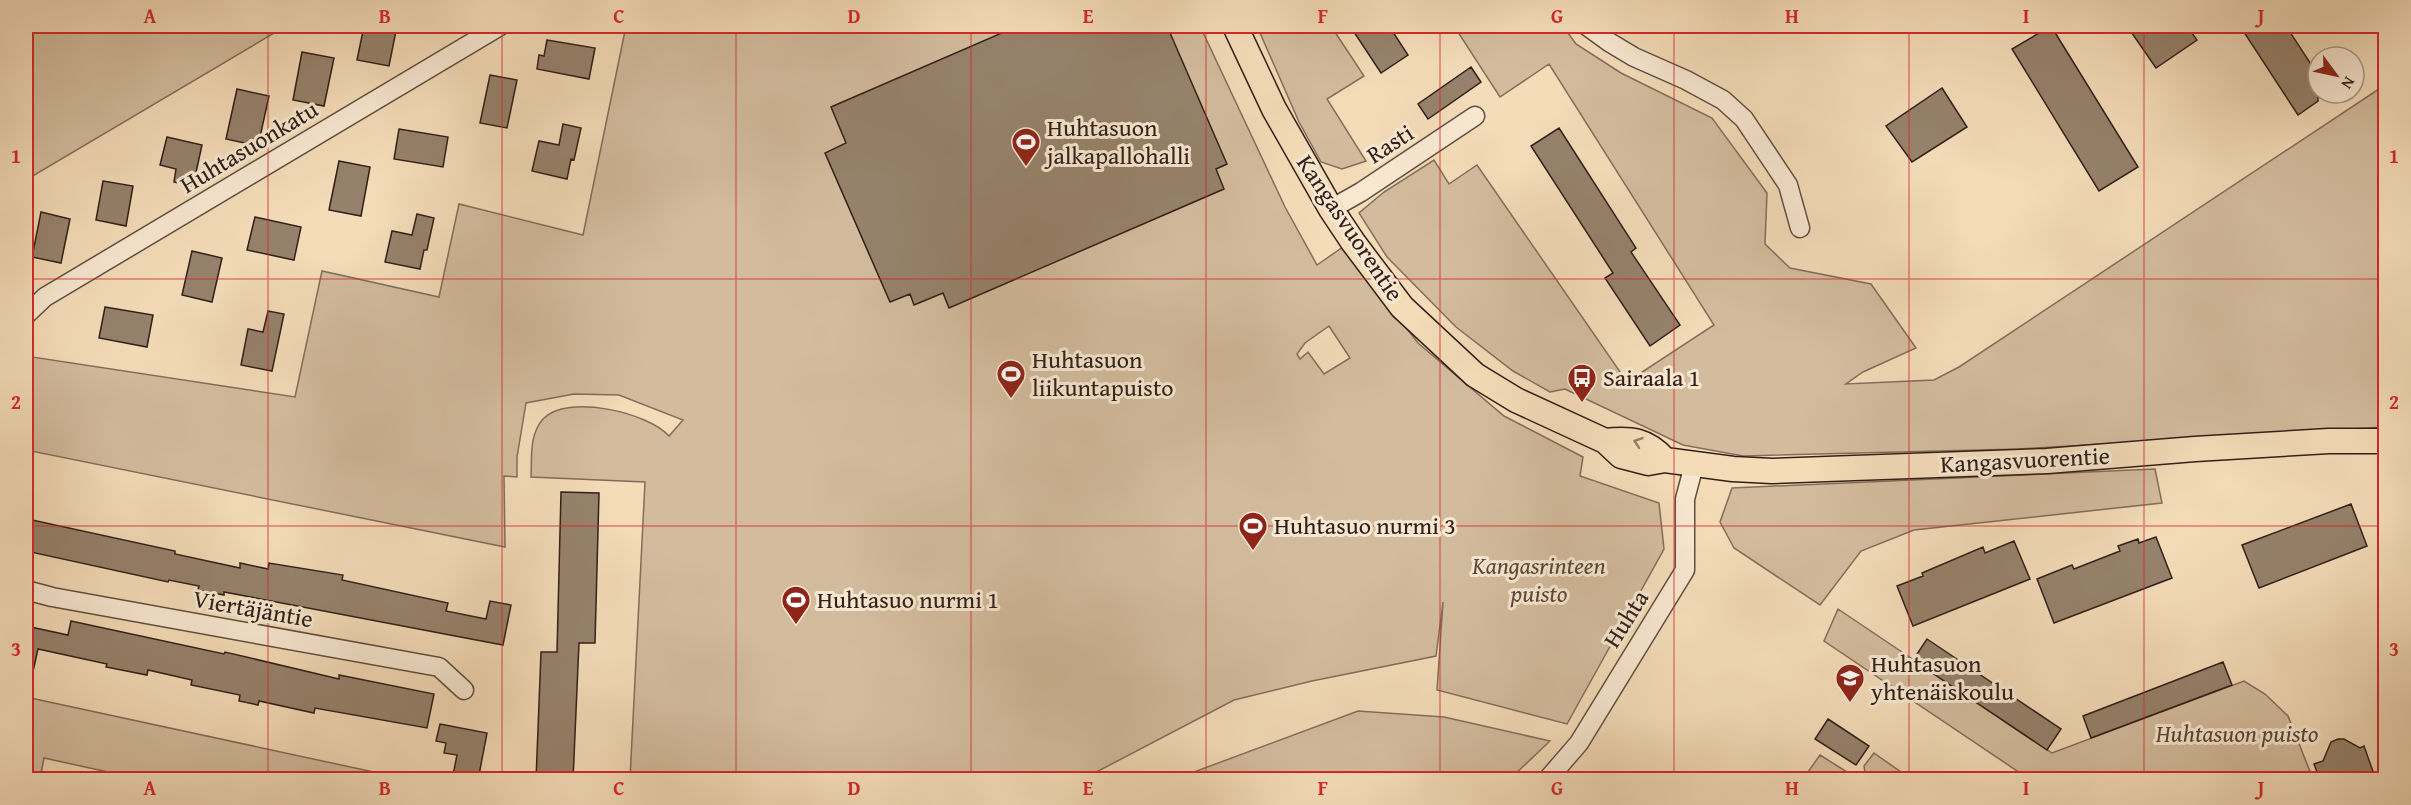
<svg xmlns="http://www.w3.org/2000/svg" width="2411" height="805" viewBox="0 0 2411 805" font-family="'Gentium Book Plus',serif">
<rect width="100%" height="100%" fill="#f4dcb9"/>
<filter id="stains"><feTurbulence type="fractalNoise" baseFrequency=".00333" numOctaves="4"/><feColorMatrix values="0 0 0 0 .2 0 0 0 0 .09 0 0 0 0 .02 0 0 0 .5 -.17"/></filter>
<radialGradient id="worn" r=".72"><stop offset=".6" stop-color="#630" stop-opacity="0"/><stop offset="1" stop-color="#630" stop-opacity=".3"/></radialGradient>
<path fill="#d3bc9e" stroke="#826e5b" stroke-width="1.5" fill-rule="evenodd" d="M26 26H286L26 180Z
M626 26H1200L1285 207 1317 265 1343 247 1418 343 1504 416 1583 457 1580 476 1659 503 1664 549 1567 724 1437 690 1443 602 1436 656 1312 681 1234 700 1083 779H630L645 482 531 477C532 457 529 435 543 419 567 393 649 413 669 436L683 420 619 395 574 394 526 403 517 457V477L504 476 505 547 26 450V356L295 397 322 271 439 297 459 204 583 235ZM1329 326 1350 358 1324 374 1308 352 1300 359 1297 354 1305 343Z
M1257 26H1331L1364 76 1327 99 1366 161 1342 169 1321 162 1299 122Z
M1454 26H1563L1576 44 1621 73 1712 118 1767 193 1765 244 1790 268 1871 284 1916 348 1863 372 1846 384 1934 380 1959 367 2385 85V427L2019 449 1743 456 1683 445 1565 389 1550 392 1513 371 1456 327 1387 257 1359 213 1384 192 1434 160 1449 184 1477 165 1627 382 1714 325 1549 64 1500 97Z
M2155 469 2162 503 1914 530 1861 551 1820 605 1734 548 1720 522 1732 488Z
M1838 609 2052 753 2244 681 2265 694 2288 716 2313 779H2029L1824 641Z
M26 697 406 779H140L44 758 40 779H26Z
M1358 711 1444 717 1550 741 1510 779H1195L1194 772Z
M1874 753 1911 779H1866L1864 766Z
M1820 755 1847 772 1842 779H1803Z"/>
<path fill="#96826c" stroke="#312018" stroke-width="1.5" d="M364 26H397L389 66 357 60Z
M1018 26H1167L1227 164 1216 169 1224 189 949 308 943 293 914 305 910 294 890 302 825 153 846 143 831 107Z
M1350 26H1389L1408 55 1381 73Z
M2051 26 2138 167 2099 191 2012 49Z
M2127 26H2187L2197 40 2156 68Z
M2240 26H2286L2318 75V101L2298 115Z
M547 40 595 48 589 79 537 69 539 55 544 56Z
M302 52 334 58 324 106 293 100Z
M1471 67 1481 82 1428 119 1418 104Z
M490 75 517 80 507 128 480 123Z
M1942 88 1967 127 1912 162 1886 126Z
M237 89 269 96 258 146 226 139Z
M563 124 581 128 574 160 571 159 567 179 532 171 539 141 559 145Z
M1559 128 1636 248 1631 252 1680 325 1650 346 1605 278 1613 273 1531 146Z
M399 129 448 137 443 167 394 159Z
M167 137 202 145 193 186 174 182 176 169 160 165Z
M339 161 370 167 361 216 329 210Z
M103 181 133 186 126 226 96 220Z
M41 212 70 219 61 263 32 257Z
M417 214 434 218 427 250H424L420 269 385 262 392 231 412 235Z
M255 217 301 227 294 260 247 250Z
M192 251 222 258 212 302 182 295Z
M105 307 153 315 147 347 99 338Z
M268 311 284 314 272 371 241 365 248 329 263 332Z
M561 492 599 493 595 643H579L573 780H536L541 652H557Z
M2351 504 2367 546 2259 588 2242 545Z
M32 520 175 551V554L240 568V563L268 569 269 563 343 575 342 580 448 603 446 611 486 619 490 601 511 605 503 645 224 592V595L198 590 199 586 169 580 168 582 26 551Z
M2156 537 2172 578 2054 623 2037 579 2072 565 2074 569 2120 551 2118 546 2138 539 2139 543Z
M2014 541 2030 579 1913 626 1897 586 1923 576 1922 573 1983 547 1985 553Z
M71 621 224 654 225 652 339 679V675L434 694 427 728 315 708 314 713 259 701 258 705 239 701 240 695 191 685 192 680 148 670 147 675 106 667 107 664 38 649 32 676H26V626L68 635Z
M1927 639 2061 729 2047 750 1913 660Z
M2223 662 2232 685 2091 738 2083 716Z
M1828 719 1869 746 1856 765 1815 739Z
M440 724 487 733 478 780H452L457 755 444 753 446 743 436 741Z
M2338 739H2344L2360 748 2364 746 2376 780H2320L2314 764 2323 761 2331 742Z"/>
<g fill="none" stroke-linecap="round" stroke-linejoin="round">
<g stroke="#624f40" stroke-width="21">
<path id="minor" d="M1587 26 1609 42 1634 57 1686 80 1723 100 1744 119 1788 185 1800 228
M1331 209 1361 192 1475 116
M26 315 45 297 500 26
M26 590 52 597 439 667 464 690
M1547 780 1579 743 1685 570V499L1694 465"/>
</g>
<g stroke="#312018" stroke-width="27">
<path id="major" d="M1235 26 1274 109 1331 209 1353 242 1402 307 1475 375 1516 400 1605 441 1621 456 1648 463 1665 460 1733 469 1772 471 2047 461 2195 449 2329 441H2386
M1605 441C1631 438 1647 440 1665 460"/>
</g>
<use href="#minor" stroke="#f8e8d2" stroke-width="18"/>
<use href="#major" stroke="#f4dcb9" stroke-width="24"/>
</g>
<defs><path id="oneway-chevron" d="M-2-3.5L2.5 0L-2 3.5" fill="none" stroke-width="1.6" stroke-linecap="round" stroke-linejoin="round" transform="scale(1.5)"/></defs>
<use stroke="#927e68" href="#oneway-chevron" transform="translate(1638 442) rotate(-161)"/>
<path fill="none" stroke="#d62828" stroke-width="1.5" stroke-opacity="0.55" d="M268 26V780M502 26V780M736 26V780M971 26V780M1206 26V780M1440 26V780M1674 26V780M1909 26V780M2144 26V780M26 279H2386M26 526H2386"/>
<defs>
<g id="stadium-pin" transform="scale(1.5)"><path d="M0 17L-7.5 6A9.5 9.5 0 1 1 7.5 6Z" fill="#8f2418" stroke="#f8e8d2"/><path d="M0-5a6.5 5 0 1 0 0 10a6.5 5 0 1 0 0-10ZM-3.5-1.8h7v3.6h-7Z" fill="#fff"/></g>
<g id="bus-pin" transform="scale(1.5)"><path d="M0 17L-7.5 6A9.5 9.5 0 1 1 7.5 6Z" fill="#8f2418" stroke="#f8e8d2"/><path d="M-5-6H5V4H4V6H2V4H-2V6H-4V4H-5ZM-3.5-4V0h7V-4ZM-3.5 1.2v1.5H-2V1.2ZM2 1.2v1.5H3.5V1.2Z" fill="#fff"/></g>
<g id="school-pin" transform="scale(1.5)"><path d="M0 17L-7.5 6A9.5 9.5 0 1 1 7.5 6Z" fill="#8f2418" stroke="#f8e8d2"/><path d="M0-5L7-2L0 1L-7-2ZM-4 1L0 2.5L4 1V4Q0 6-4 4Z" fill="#fff"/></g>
</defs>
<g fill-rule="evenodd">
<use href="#stadium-pin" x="1026" y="142"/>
<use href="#stadium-pin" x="1011" y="374"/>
<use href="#bus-pin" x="1582" y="378"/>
<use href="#stadium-pin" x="1253" y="526"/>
<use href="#stadium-pin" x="796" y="600"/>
<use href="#school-pin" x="1850" y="678"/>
</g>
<g text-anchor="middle" stroke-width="6" stroke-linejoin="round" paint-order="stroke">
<g font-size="24" fill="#312018" stroke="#f8e8d2" text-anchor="start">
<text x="1047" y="136">Huhtasuon<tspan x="1047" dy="28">jalkapallohalli</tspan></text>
<text x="1032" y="368">Huhtasuon<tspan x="1032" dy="28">liikuntapuisto</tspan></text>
<text x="1603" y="386">Sairaala 1</text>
<text x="1274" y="534">Huhtasuo nurmi 3</text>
<text x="817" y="608">Huhtasuo nurmi 1</text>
<text x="1871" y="672">Huhtasuon<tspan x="1871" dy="28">yhtenäiskoulu</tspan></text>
</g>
<g font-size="24" fill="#312018" stroke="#f8e8d2">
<text transform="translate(1390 144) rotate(-33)" y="8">Rasti</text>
<text transform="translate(249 147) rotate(-31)" y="8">Huhtasuonkatu</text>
<text transform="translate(1350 228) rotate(56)" y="8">Kangasvuorentie</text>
<text transform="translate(2025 460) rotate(-3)" y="8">Kangasvuorentie</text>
<text transform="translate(253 609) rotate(10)" y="8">Viertäjäntie</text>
<text transform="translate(1626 619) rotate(-58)" y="8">Huhta</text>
</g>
<g font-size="24" font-style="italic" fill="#5a473a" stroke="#f8e8d2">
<text x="1539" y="574">Kangasrinteen<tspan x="1539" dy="28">puisto</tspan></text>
<text x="2237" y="742">Huhtasuon puisto</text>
</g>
</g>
<rect width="2411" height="805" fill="none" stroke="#f4dcb9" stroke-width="66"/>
<g transform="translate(2336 75) rotate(123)"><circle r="28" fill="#f8e8d2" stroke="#a89888" stroke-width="1.5"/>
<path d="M0-4.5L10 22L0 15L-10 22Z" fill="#8f2418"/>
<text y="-9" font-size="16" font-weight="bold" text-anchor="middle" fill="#312018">N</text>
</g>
<rect x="33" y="33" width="2345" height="739" fill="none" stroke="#d62828" stroke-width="2"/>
<g font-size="20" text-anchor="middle" font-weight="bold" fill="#d62828">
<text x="150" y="23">A</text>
<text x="385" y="23">B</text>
<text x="619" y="23">C</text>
<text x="854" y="23">D</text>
<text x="1088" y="23">E</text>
<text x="1323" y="23">F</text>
<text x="1557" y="23">G</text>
<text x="1792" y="23">H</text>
<text x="2026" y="23">I</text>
<text x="2261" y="23">J</text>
<text x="16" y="163">1</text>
<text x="2394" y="163">1</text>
<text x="16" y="409">2</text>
<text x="2394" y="409">2</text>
<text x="16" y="656">3</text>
<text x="2394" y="656">3</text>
<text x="150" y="795">A</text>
<text x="385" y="795">B</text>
<text x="619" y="795">C</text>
<text x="854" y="795">D</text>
<text x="1088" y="795">E</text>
<text x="1323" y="795">F</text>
<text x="1557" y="795">G</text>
<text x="1792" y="795">H</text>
<text x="2026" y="795">I</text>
<text x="2261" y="795">J</text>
</g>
<rect width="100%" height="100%" filter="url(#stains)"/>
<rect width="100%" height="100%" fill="url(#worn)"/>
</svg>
